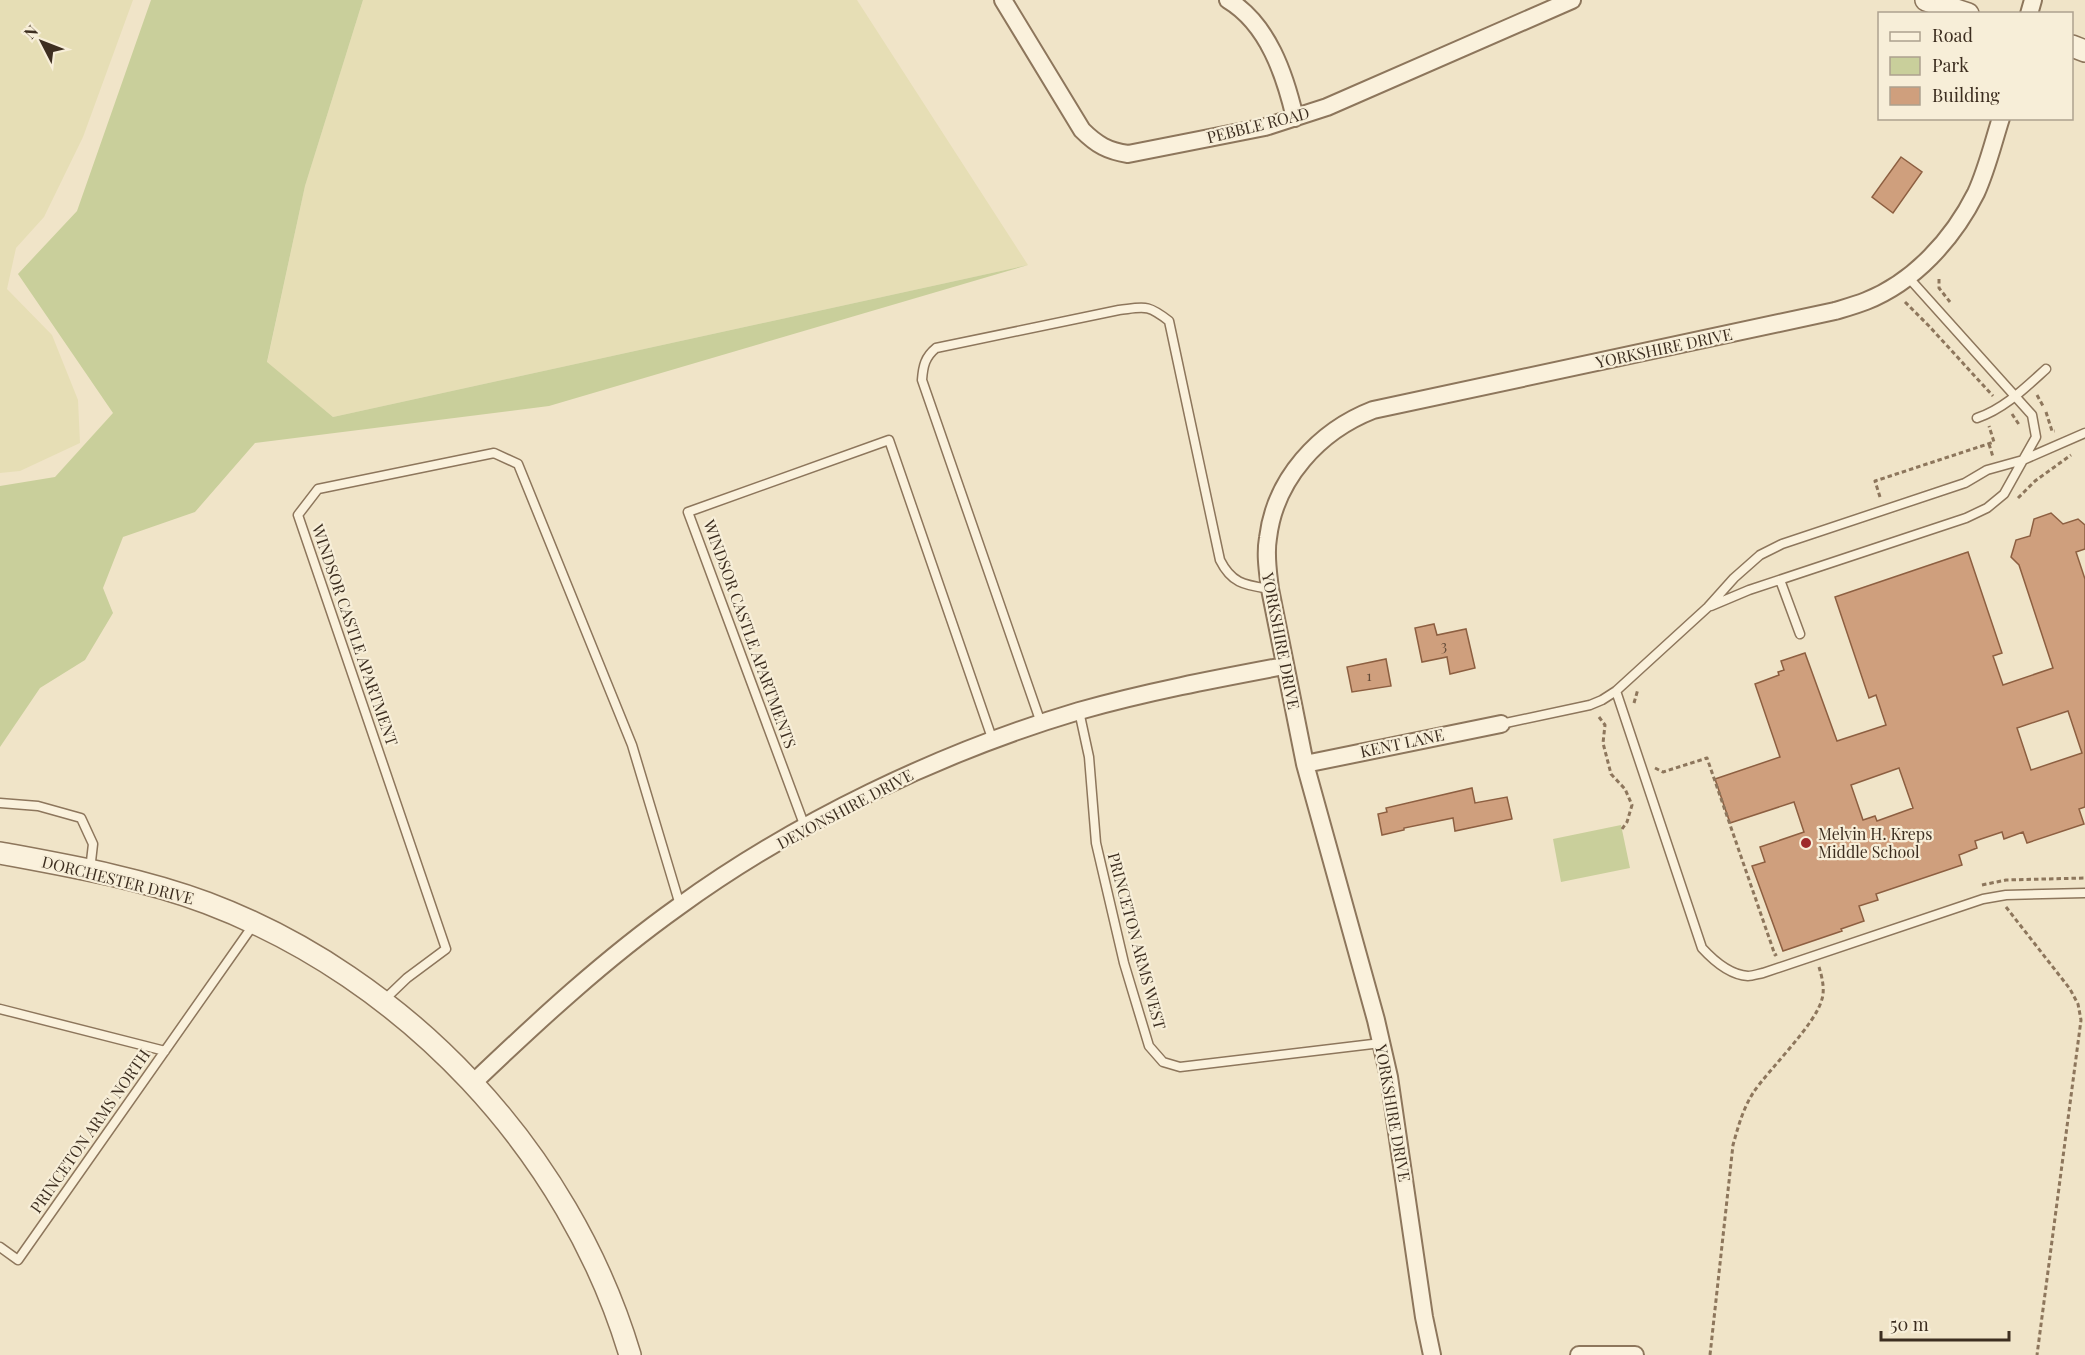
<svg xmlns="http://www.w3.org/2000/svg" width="2085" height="1355" viewBox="0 0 2085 1355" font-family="'Playfair Display',serif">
<rect width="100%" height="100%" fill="#f0e4c8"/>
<path fill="#e6deb5" d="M0 0H133L83 137 44 217 16 248 7 289 52 335 78 400 80 443 20 471 0 473Z
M363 0H857L1028 265 333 417 267 363 305 186Z"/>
<path fill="#c9cf9b" d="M151 0H363L305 186 267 362 333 417 1028 265 549 406 255 443 195 512 123 537 103 588 113 613 85 660 40 688 0 747V486L55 477 113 413 18 274 77 211Z
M1621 825 1630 868 1561 882 1553 839Z"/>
<path fill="#cf9f7d" stroke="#8d5f41" stroke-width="1.5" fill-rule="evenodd" d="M1901 157 1922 172 1893 213 1872 197Z
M2051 513 2063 524 2078 519 2085 525V549L2076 552 2085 579V807L2079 809 2084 824 2027 843 2023 832 2004 839 2002 832 1975 841 1977 848 1959 855 1962 865 1876 894 1878 900 1859 906 1864 921 1841 929 1842 931 1783 951 1752 866 1765 862 1760 847 1804 832 1794 802 1730 823 1715 779 1780 757 1755 684 1779 675 1778 672 1784 670 1781 661 1805 653 1837 741 1886 725 1876 695 1869 698 1835 597 1968 552 2002 653 1993 656 2003 685 2053 668 2019 565 2011 557 2016 540 2030 536 2034 519ZM2068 711 2082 753 2031 770 2017 728ZM1899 768 1913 808 1877 821 1875 816 1863 820 1851 785Z
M1434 624 1437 635 1466 629 1475 668 1450 674 1447 657 1422 662 1415 628Z
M1386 659 1391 686 1352 692 1347 667Z
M1472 788 1475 803 1507 797 1512 819 1455 831 1453 818 1404 828V830L1382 835 1378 814 1387 812 1386 808Z"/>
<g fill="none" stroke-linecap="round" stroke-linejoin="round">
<g stroke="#8d765c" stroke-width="11">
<path id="service" d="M1977 418C2004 409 2025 388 2046 369
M1780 580 1800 634
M1711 606 1749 590 1966 518 1987 508 2004 494 2023 460 2085 433
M1616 691 1702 948C1713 960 1730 975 1748 976 1752 976 1758 974 1763 973L1983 899 2006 895 2085 893
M1079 711 1089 757 1096 843 1124 963 1149 1046 1163 1062 1180 1067 1381 1043
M1041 723 922 380C923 366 925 357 936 348L1119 310C1145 307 1147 304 1169 321L1220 560C1232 584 1245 585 1270 589
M1501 724 1590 705 1602 700 1616 691 1708 607 1734 578 1760 555 1782 544 1965 483 1987 470 2023 460 2036 437 2032 415 1908 277
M0 803 38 806 81 818 93 844 90 870
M805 827 688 512 889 440 993 741
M383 1001 407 978 446 949 298 515 318 489 494 453 518 464 632 745 680 905
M0 1009 165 1051
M0 1247 18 1260 254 924"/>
</g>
<g stroke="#8d765c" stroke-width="20">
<path id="minor" d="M1003 0 1082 130C1097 145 1108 151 1128 154L1265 127 1327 107 1572 0
M1228 0C1268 24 1285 75 1295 118
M2029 14 2033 0
M1305 764 1501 724
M473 1083C539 1020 605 959 678 907 795 822 941 752 1079 711 1146 692 1215 679 1284 666
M1432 1355 1424 1317 1389 1077 1376 1020 1305 764 1270 589C1268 572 1265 555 1268 538 1275 479 1319 431 1373 410L1835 311C1845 308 1856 305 1866 301 1914 282 1953 239 1976 193 1987 169 1993 143 2001 118
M1579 1355H1635"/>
</g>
<g stroke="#8d765c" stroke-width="24">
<path id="tertiary" d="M1926 0 1968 14
M2072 46 2085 51
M0 853C70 866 140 878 207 903 406 978 569 1151 630 1355"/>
</g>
<path stroke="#8d765c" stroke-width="3" stroke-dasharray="4.5 3" stroke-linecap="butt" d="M1939 279V288L1950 302
M1905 302 1929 326 1993 396
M2037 395 2043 406
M2046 412 2052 431H2055
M2012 414 2020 426
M1989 444 1993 457
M1880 497 1875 481 1994 442 1989 426
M2018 498 2035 481 2071 455
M1634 703 1638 689
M1599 717 1605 725 1603 743 1611 774 1625 789 1632 805 1627 822 1622 829
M1655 768 1663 772 1707 758 1775 955 1777 954
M1982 885 2006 880 2085 878
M2006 907 2070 989 2078 1004 2081 1020 2037 1355
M1710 1355 1733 1145C1738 1127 1743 1109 1753 1093 1769 1069 1816 1024 1822 999 1825 989 1822 977 1819 967"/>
<use href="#service" stroke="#faf1dc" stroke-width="8"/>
<use href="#minor" stroke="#faf1dc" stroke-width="16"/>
<use href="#tertiary" stroke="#faf1dc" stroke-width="21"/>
</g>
<circle fill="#9e2a2b" stroke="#f7eed8" stroke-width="2" cx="1806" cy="843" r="6"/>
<g text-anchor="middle" stroke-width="4.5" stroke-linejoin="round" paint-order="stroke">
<g font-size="14" fill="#624a37">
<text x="1444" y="651">3</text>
<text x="1369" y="681">1</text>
</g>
<g font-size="16" fill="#3d2e20" stroke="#f7eed8">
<text transform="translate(1258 125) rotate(-14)" y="6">PEBBLE ROAD</text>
<text transform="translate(1664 348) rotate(-12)" y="6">YORKSHIRE DRIVE</text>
<text transform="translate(750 634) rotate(70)" y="6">WINDSOR CASTLE APARTMENTS</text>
<text transform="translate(355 635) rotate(71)" y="6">WINDSOR CASTLE APARTMENT</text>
<text transform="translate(1281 641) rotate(79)" y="6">YORKSHIRE DRIVE</text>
<text transform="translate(1402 743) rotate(-12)" y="6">KENT LANE</text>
<text transform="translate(845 809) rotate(-28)" y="6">DEVONSHIRE DRIVE</text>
<text transform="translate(118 880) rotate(14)" y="6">DORCHESTER DRIVE</text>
<text transform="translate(1137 941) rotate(75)" y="6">PRINCETON ARMS WEST</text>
<text transform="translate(1393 1113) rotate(80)" y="6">YORKSHIRE DRIVE</text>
<text transform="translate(90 1131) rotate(-55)" y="6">PRINCETON ARMS NORTH</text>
</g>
<g font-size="16" fill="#3d2e20" stroke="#f7eed8" text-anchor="start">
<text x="1818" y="840">Melvin H. Kreps<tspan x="1818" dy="18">Middle School</tspan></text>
</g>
</g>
<rect x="1878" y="12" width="195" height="108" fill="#f7eed8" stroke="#ada18e" stroke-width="1.5"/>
<rect x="1890" y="32" width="30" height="9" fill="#faf1dc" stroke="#ada18e" stroke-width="1.5"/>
<text x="1932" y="42" font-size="18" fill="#3d2e20">Road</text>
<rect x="1890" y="57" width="30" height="18" fill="#c9cf9b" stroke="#ada18e" stroke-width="1.5"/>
<text x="1932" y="72" font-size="18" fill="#3d2e20">Park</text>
<rect x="1890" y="87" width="30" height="18" fill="#cf9f7d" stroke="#ada18e" stroke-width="1.5"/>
<text x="1932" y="102" font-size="18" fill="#3d2e20">Building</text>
<g transform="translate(42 42) rotate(312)" stroke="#f7eed8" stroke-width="4.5" paint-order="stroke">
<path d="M0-4.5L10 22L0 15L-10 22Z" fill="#3d2e20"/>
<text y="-9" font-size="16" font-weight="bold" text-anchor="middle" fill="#3d2e20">N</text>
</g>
<path d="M1881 1331v9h128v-9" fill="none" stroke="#3d2e20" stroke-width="3"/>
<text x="1890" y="1331" font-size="18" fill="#3d2e20" stroke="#f7eed8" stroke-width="4.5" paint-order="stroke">50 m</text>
</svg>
